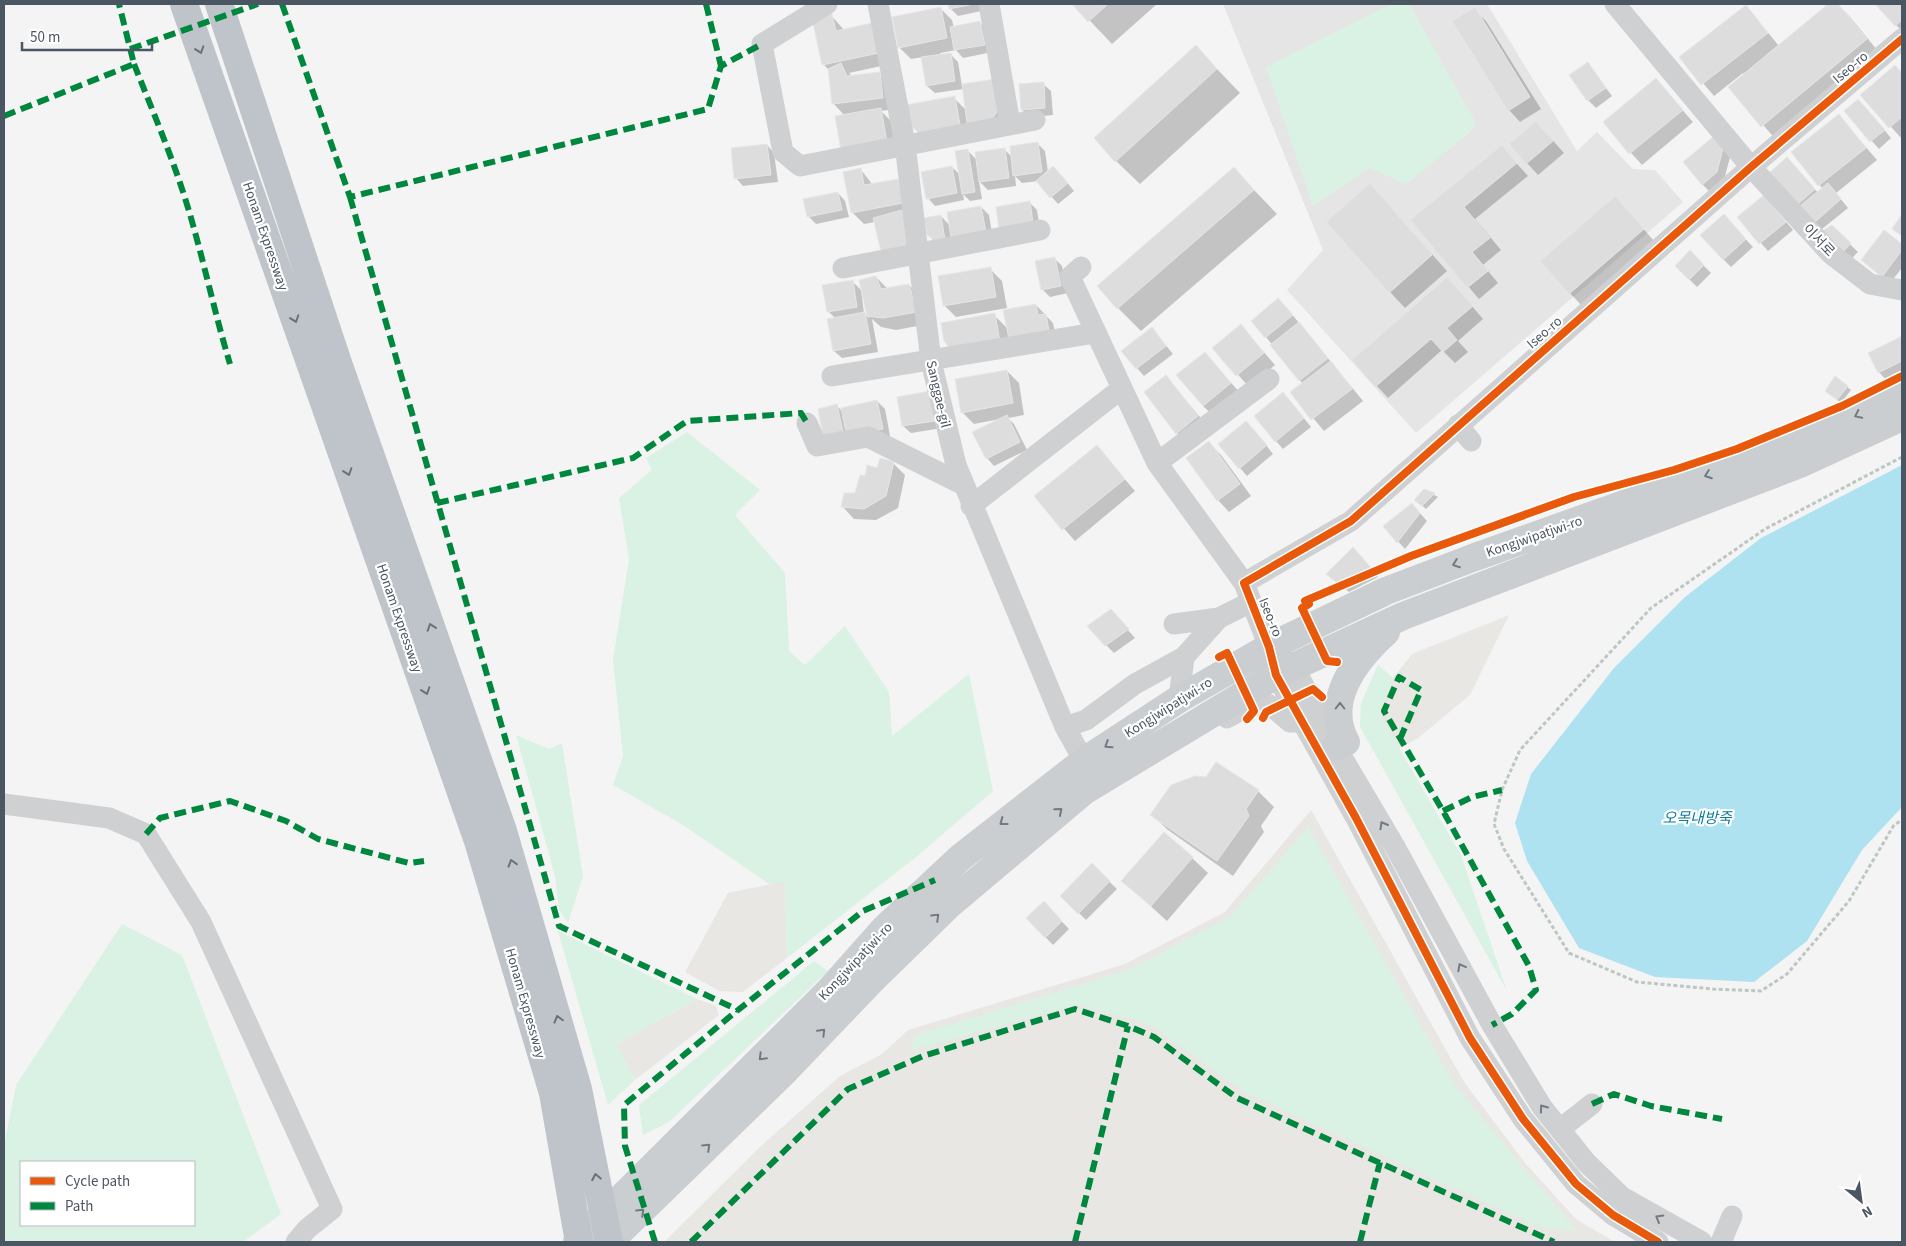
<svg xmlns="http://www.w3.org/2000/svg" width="1906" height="1246" viewBox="0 0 1906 1246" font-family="'Source Sans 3','Noto Sans KR',sans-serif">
<rect width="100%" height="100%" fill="#f4f4f4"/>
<path fill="#e8e7e3" d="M1509 615 1470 695 1417 739 1399 748 1379 713 1393 678 1412 654Z
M1311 810 1464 1082 1526 1164 1577 1220 1615 1242H664L761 1146 840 1076 882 1054 908 1030 1125 964 1225 912Z
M785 881 787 958 743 992 719 991 685 972 728 893Z
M697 999 716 1006 719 1015 635 1080 616 1044Z"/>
<path fill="#e6e5e6" d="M1223 4H1487L1577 151 1597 132 1633 169 1655 170 1683 202 1416 433 1287 290 1323 250Z"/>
<path fill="#d9f2e3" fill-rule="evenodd" d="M1391 4H1409L1476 123 1469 133 1406 184 1369 168 1313 206 1266 67Z
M687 432 760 490 735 515 785 573 789 651 805 665 845 626 889 692 892 736 969 674 993 791 916 857 787 958 785 882 769 884 683 825 613 785 623 756 613 660 629 559 619 498 652 470 646 458Z
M1378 665 1393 678 1379 713 1461 855 1507 991 1360 727 1361 703Z
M516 735 549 749 562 743 583 876 568 923 559 910 555 876Z
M1308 827 1456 1087 1576 1230 1542 1228 1244 1092 1151 1025 1078 1004 909 1051 916 1035 1129 970 1231 916Z
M122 924 182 955 281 1214 243 1242H4V1146L16 1085ZM194 1162V1225H21V1162Z
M558 931 697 999 616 1044 635 1080 608 1105Z
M814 961 828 971 669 1122 643 1135 639 1105Z"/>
<path fill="#aee2f0" d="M1902 465V807L1862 850 1807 941 1754 982 1655 977 1579 948 1527 861 1515 823 1531 774 1614 668 1685 597 1761 538Z"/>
<path fill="#0003" d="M950 4H985L986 10 958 16 950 8Z
M1074 4H1157L1112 44Z
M1830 4H1837L1850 17 1882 56 1778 142 1730 87 1745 75 1743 73 1714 96 1681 57 1746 6 1779 46Z
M1877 4H1902V31L1896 25Z
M940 8 952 20 954 28 980 23 988 31 992 52 963 58 956 50 940 53 941 56 950 54 958 62 962 86 995 81 1007 116 932 145 954 98 966 110 963 89 935 93 927 86 923 57 911 59 899 47Z
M1474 9 1486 21 1541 109 1520 122 1509 110Z
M831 15 844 30 883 36 890 64 849 73 853 77 879 74 891 86 894 109 881 111 892 122 898 154 845 116 833 103 829 70 824 65 813 19Z
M1196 47 1240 93 1140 184 1116 161Z
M1588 64 1612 96 1596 108 1588 100Z
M1895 66 1902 73V139L1862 95Z
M1656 80 1693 122 1642 165 1604 123Z
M1043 84 1051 91 1053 115 1030 117 1022 110Z
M1866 108 1891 138 1879 149 1845 111Z
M1839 116 1877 160 1836 193 1848 208 1822 229 1798 204 1795 167 1818 193 1823 189 1793 153Z
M1548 135 1564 153 1538 175 1527 163Z
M1713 138 1730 157 1724 180 1710 192 1702 184Z
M1038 144 1045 151 1048 172 1061 175 1074 191 1058 204 1038 181 1022 183 1015 176 1016 186 988 190 979 181 982 199 970 201 963 194 964 200 935 206 928 198 952 167 960 175 968 151 977 160 1005 150 1012 157Z
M767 145 774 153 778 182 743 186 736 178Z
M1501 146 1528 176 1475 219 1501 250 1483 265 1498 283 1479 299 1412 221Z
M1234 169 1277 214 1141 331 1118 308Z
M861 170 873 185 898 180 910 192 917 251 890 258 875 222 864 224 852 212Z
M1370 185 1447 271 1405 308 1390 292Z
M838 193 845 201 849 217 816 224 808 216Z
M1030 203 1037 210 1040 230 997 208Z
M1772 205 1793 230 1768 251 1739 218Z
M981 207 989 215 993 239 960 245 950 235 952 247 936 243 928 235 941 216 950 226Z
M1627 210 1654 241 1581 305 1570 293Z
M1731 224 1753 247 1731 267 1723 259Z
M1832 227 1858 252 1850 260 1821 233Z
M1885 232 1902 245V268L1890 283 1863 260Z
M1690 252 1711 273 1697 287 1676 266Z
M1054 258 1062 266 1068 293 1050 297 1042 289Z
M990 269 1002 281 1007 308 956 317 944 305Z
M876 277 888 289 909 285 921 297 928 324 896 330 881 327 872 319 878 352 842 358 834 351 836 319 828 311 852 281 861 290 864 313 869 318 860 281Z
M1459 291 1483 319 1458 341 1468 352 1455 363 1442 350 1388 398 1354 361Z
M1036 305 1053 323 1056 338 1018 346 1008 336 1011 354 945 340 994 315 1008 329Z
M1286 307 1363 401 1324 431 1292 393 1303 384 1266 337Z
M1241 326 1275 365 1249 387 1214 348Z
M1152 329 1173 354 1144 376 1137 368Z
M1902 337V372L1886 380 1879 372 1869 353Z
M1204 353 1242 395 1215 417 1203 406Z
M1007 371 1019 383 1024 415 1008 418 1014 424 1027 450 994 466 987 458 1000 419 974 424 962 412Z
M1166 376 1209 428 1188 444 1177 433Z
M1836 378 1851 390 1841 403 1830 394Z
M929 393 942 428 911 433 903 426Z
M877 401 885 409 890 436 856 444 825 436 837 406 843 412Z
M1290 401 1311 427 1283 449 1276 441Z
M1254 430 1273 454 1247 476 1240 468Z
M1209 443 1221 455 1251 496 1229 512 1218 500Z
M1097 447 1135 491 1075 541 1036 497Z
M893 463 905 475 898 508 876 520 854 519 843 507 856 494 866 477Z
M1425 490 1438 497 1426 509 1419 503Z
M1419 512 1427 521 1405 549 1384 526Z
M1361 556 1378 577 1349 592 1328 574Z
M1118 619 1135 638 1114 653 1106 645Z
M1258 791 1274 807 1261 826 1264 832 1233 876 1168 830 1152 815Z
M1192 858 1208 873 1167 921 1123 881Z
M1092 865 1117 889 1086 920 1062 896Z
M1044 903 1069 929 1053 945 1027 918Z"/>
<path fill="#ddddde" stroke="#e5e6e7" d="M948 4H974L949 9Z
M1072 4H1108L1088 22Z
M1828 4H1838L1867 39 1761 127 1728 87Z
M1875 4H1902V20L1895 26Z
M1746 5 1768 33 1701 85 1679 57Z
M941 7 947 38 898 48 892 17Z
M1475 7 1530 97 1508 111 1452 21Z
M832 14 836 31 872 23 879 53 822 65 812 18Z
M980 21 985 45 954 50 950 27Z
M1196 45 1217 69 1115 162 1094 138Z
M951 53 955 81 926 86 921 57Z
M1588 62 1606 88 1587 101 1569 75Z
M841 63 847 76 880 72 883 98 832 104 828 69Z
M1895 65 1902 73V117L1889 128 1860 95Z
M1656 78 1683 110 1629 154 1603 122Z
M996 79 1000 108 992 119 967 123 962 84Z
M1044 82 1045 108 1021 110 1019 84Z
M955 96 960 125 919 133 910 125 906 105Z
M1858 99 1885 130 1870 142 1844 111Z
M881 108 887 142 841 151 835 116Z
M1839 114 1866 148 1818 186 1791 152Z
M1536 121 1553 141 1526 164 1509 144Z
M1713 137 1723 148 1717 172 1702 185 1683 162Z
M1038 142 1042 172 1013 176 1010 146Z
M767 144 771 175 734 179 731 148Z
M1502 145 1517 163 1464 207 1490 238 1472 252 1488 271 1467 288 1410 220Z
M1005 148 1009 178 979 182 975 152Z
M968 149 975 192 962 194 955 151Z
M1787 157 1815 189 1797 205 1769 173Z
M952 166 957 193 926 199 921 172Z
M1053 166 1068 183 1050 198 1036 181Z
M1234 167 1254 190 1117 309 1097 286Z
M861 168 864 185 898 179 903 203 851 213 843 172Z
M1370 183 1432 255 1389 293 1326 222Z
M1828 183 1841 199 1814 223 1800 206Z
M838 192 842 210 807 217 803 199Z
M1764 195 1786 222 1759 244 1737 217Z
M1615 196 1644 229 1569 294 1540 261Z
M1030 201 1033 223 999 228 996 207Z
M981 206 986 232 951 238 947 212Z
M902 210 910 244 881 251 873 218Z
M1724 214 1746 239 1723 260 1700 235Z
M1902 214V236L1892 229Z
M941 215 945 240 937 241 927 235 924 218Z
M1832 225 1851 243 1841 254 1819 233Z
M1884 230 1902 244V250L1882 277 1861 260Z
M1690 250 1704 265 1689 280 1675 266Z
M1055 257 1061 286 1041 290 1035 261Z
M991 267 996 297 943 306 938 276Z
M876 276 881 289 909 284 917 312 883 318 867 316 859 280Z
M1447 277 1473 306 1447 328 1457 340 1443 352 1431 339 1375 387 1352 360Z
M853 280 857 307 827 312 822 285Z
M1278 298 1293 315 1265 338 1251 321Z
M1036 304 1038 315 1046 314 1049 331 1009 339 1003 310Z
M865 312 871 344 833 351 827 319Z
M995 313 1000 342 952 351 944 341 941 323Z
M1299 322 1328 358 1299 381 1270 345Z
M1241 324 1264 353 1236 376 1212 348Z
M1152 327 1166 346 1136 369 1121 351Z
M1902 336V361L1878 373 1868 353Z
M1205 352 1231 383 1203 406 1176 375Z
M1331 361 1352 389 1311 420 1290 392Z
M1007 370 1013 403 961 413 955 379Z
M1166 375 1198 416 1176 434 1144 392Z
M1835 376 1848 386 1837 400 1825 391Z
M930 391 935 421 902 426 897 397Z
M1283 392 1304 418 1275 442 1254 416Z
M877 400 883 429 847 437 841 408Z
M837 404 843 432 823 436 818 409Z
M1007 415 1020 442 986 459 972 432Z
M1246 421 1267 445 1239 469 1218 444Z
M1209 441 1240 484 1217 501 1186 458Z
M1097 445 1125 479 1062 530 1034 496Z
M880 458 894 462 886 496 864 509 841 507 844 493H855L860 475 865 476 867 465 877 468Z
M1424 489 1435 493 1422 506 1414 500Z
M1412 503 1420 513 1397 543 1383 526Z
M1353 547 1372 569 1340 585 1326 574Z
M1111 609 1129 629 1105 646 1087 626Z
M1216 762 1259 790 1246 809 1249 816 1217 861 1150 815 1171 785 1195 776 1206 777Z
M1164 832 1193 857 1151 906 1121 881Z
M1092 863 1110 881 1078 914 1060 896Z
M1044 901 1062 921 1045 938 1026 918Z"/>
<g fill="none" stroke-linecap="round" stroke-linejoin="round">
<path stroke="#bcc7c4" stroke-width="3" stroke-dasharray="4 2.5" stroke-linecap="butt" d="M1902 457 1765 529 1651 608 1520 750 1502 790 1494 824 1504 849 1569 953 1637 982 1713 989 1761 991 1787 974 1849 901 1894 825 1902 820"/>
<path stroke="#ced0d2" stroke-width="21" d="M827 4 762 44 783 152 800 166 1035 120
M878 4 905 144 931 361 956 465 1065 727 1084 761
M989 4 1010 124
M1615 4 1751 167 1831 254 1870 284 1902 290
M1081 267 1070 277 1157 463 1244 583
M843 268 1040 230
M832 376 1095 333
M807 423 817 446 868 437 964 485
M1458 425 1471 441
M1157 463 1269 379
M971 506 1121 389
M1174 624 1219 618
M1281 657 1294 667 1336 747 1394 845 1492 1025 1542 1107 1586 1162 1622 1197 1702 1242
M1179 699 1184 657 1219 618 1251 602
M1227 718 1248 706 1270 705 1290 722H1301
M1065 727 1086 720 1135 684 1184 657
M4 804 109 818 146 834 201 922 332 1209 307 1229 296 1242
M1560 1129 1592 1104
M1658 1242 1613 1215 1576 1184 1523 1119 1470 1038 1356 818 1276 675 1269 647 1244 583 1351 521 1751 167 1902 39
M1721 1242 1732 1216"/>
<path stroke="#caced1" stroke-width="28" d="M1336 747 1346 742C1323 701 1356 659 1386 632
M577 1242 829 991 884 929 961 857 1084 761 1179 699 1269 647 1386 591 1475 557 1807 439 1902 393
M609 1242 782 1074 872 980 950 904 1084 791 1276 675 1403 616 1800 464 1902 417"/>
<path stroke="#bec4c9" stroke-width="28" d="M184 4 478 841 553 1093 579 1242
M219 4 338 363 503 831 578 1089 609 1242"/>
<path stroke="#00873e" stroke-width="6" stroke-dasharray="12 6" stroke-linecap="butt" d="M282 4 350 197 708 109 721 66 762 44
M706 4 721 66
M130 49 258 4
M134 64C155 117 178 170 193 225 206 271 216 318 230 364
M4 116 134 64 119 4
M350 197 559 926 738 1010
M437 503 633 458 687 421 801 413 807 423
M1400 739 1421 690 1399 677 1384 711 1443 811 1529 966 1536 990 1512 1014 1492 1025
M1443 811 1472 797 1502 790
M146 834 160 818 230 801 286 821 318 839 409 863 424 861
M1592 1104 1614 1094 1651 1106 1722 1119
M655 1242 625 1146 624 1105 733 1014 863 911 935 880
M691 1242 848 1089 923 1056 1075 1009 1128 1026 1154 1037 1237 1098 1554 1242
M1075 1242 1128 1026
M1360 1242 1380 1162"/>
<g stroke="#fff" stroke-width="11">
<path id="cycleway" d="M1305 601 1411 556 1574 497 1674 470 1737 449 1842 406 1902 376
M1309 604 1302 608 1327 661 1337 662
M1219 657 1227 653 1254 711 1247 719
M1263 718 1266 712 1313 689 1322 697
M1658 1242 1613 1215 1576 1184 1523 1119 1470 1038 1356 818 1276 675 1269 647 1244 583 1351 521 1751 167 1902 39"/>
</g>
<use href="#cycleway" stroke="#e8590c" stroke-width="8"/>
</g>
<defs><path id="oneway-chevron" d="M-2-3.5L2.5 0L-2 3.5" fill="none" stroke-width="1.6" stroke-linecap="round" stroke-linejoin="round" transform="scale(1.25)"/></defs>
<g stroke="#67727b">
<use href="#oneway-chevron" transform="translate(200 50) rotate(71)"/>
<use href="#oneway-chevron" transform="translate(295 319) rotate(71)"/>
<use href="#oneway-chevron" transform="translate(348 472) rotate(71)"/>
<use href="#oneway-chevron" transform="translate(431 627) rotate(-109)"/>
<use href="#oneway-chevron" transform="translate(426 691) rotate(71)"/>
<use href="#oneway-chevron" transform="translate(512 863) rotate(-106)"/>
<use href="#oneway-chevron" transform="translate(558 1019) rotate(-106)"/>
<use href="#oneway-chevron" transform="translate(596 1177) rotate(-101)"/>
</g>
<g stroke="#707a83">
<use href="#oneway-chevron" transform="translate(1858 415) rotate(154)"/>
<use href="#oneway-chevron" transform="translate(1708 475) rotate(160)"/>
<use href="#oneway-chevron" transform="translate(1456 564) rotate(159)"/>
<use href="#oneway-chevron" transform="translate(1340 706) rotate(-90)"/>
<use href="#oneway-chevron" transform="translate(1108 745) rotate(147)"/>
<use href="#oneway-chevron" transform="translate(1059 811) rotate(-40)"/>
<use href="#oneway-chevron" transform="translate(1003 822) rotate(143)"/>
<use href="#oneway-chevron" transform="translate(936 917) rotate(-44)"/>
<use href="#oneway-chevron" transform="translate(822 1032) rotate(-46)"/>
<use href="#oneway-chevron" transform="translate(762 1057) rotate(135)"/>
<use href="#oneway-chevron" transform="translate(707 1147) rotate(-44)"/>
<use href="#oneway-chevron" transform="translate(641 1212) rotate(-44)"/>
</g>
<g stroke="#727b83">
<use href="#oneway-chevron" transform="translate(1383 825) rotate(-120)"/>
<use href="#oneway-chevron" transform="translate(1461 967) rotate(-118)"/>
<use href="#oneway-chevron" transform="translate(1543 1108) rotate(-126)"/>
<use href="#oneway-chevron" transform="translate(1659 1218) rotate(-150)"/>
</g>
<g text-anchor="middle" stroke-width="4.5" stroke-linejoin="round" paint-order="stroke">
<g font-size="14" fill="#4a5661" stroke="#fff">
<text transform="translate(1850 67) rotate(-40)" y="5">Iseo-ro</text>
<text transform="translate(266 236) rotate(71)" y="5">Honam Expressway</text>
<text transform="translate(1819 240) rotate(46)" y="5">이서로</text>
<text transform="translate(1544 332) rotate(-41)" y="5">Iseo-ro</text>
<text transform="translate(939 394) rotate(77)" y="5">Sanggae-gil</text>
<text transform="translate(1534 536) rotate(-19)" y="5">Kongjwipatjwi-ro</text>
<text transform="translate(1271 617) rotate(68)" y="5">Iseo-ro</text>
<text transform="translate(400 618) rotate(71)" y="5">Honam Expressway</text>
<text transform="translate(1168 707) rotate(-32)" y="5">Kongjwipatjwi-ro</text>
<text transform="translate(855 961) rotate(-47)" y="5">Kongjwipatjwi-ro</text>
<text transform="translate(526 1003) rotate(74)" y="5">Honam Expressway</text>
</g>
<g font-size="15" font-style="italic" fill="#0c7c9b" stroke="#fff">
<text x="1697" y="823">오목내방죽</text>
</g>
</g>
<rect width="1906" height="1246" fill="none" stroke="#4a5661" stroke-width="10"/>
<rect x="20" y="1161" width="175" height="65" fill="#ffffff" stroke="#b7bbc0"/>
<rect x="30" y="1177" width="25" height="8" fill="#e8590c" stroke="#b7bbc0"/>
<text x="65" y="1186" font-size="15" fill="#4a5661">Cycle path</text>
<rect x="30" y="1202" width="25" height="8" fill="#00873e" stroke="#b7bbc0"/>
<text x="65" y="1211" font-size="15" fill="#4a5661">Path</text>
<g transform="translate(1861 1201) rotate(151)" stroke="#ffffff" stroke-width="4" paint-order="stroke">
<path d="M0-4L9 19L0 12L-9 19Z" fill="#4a5661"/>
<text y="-8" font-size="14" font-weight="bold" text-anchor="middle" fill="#4a5661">N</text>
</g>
<path d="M22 42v8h130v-8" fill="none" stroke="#4a5661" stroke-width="2.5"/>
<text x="30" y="42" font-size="15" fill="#4a5661" stroke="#ffffff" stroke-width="4" paint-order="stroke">50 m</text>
</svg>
